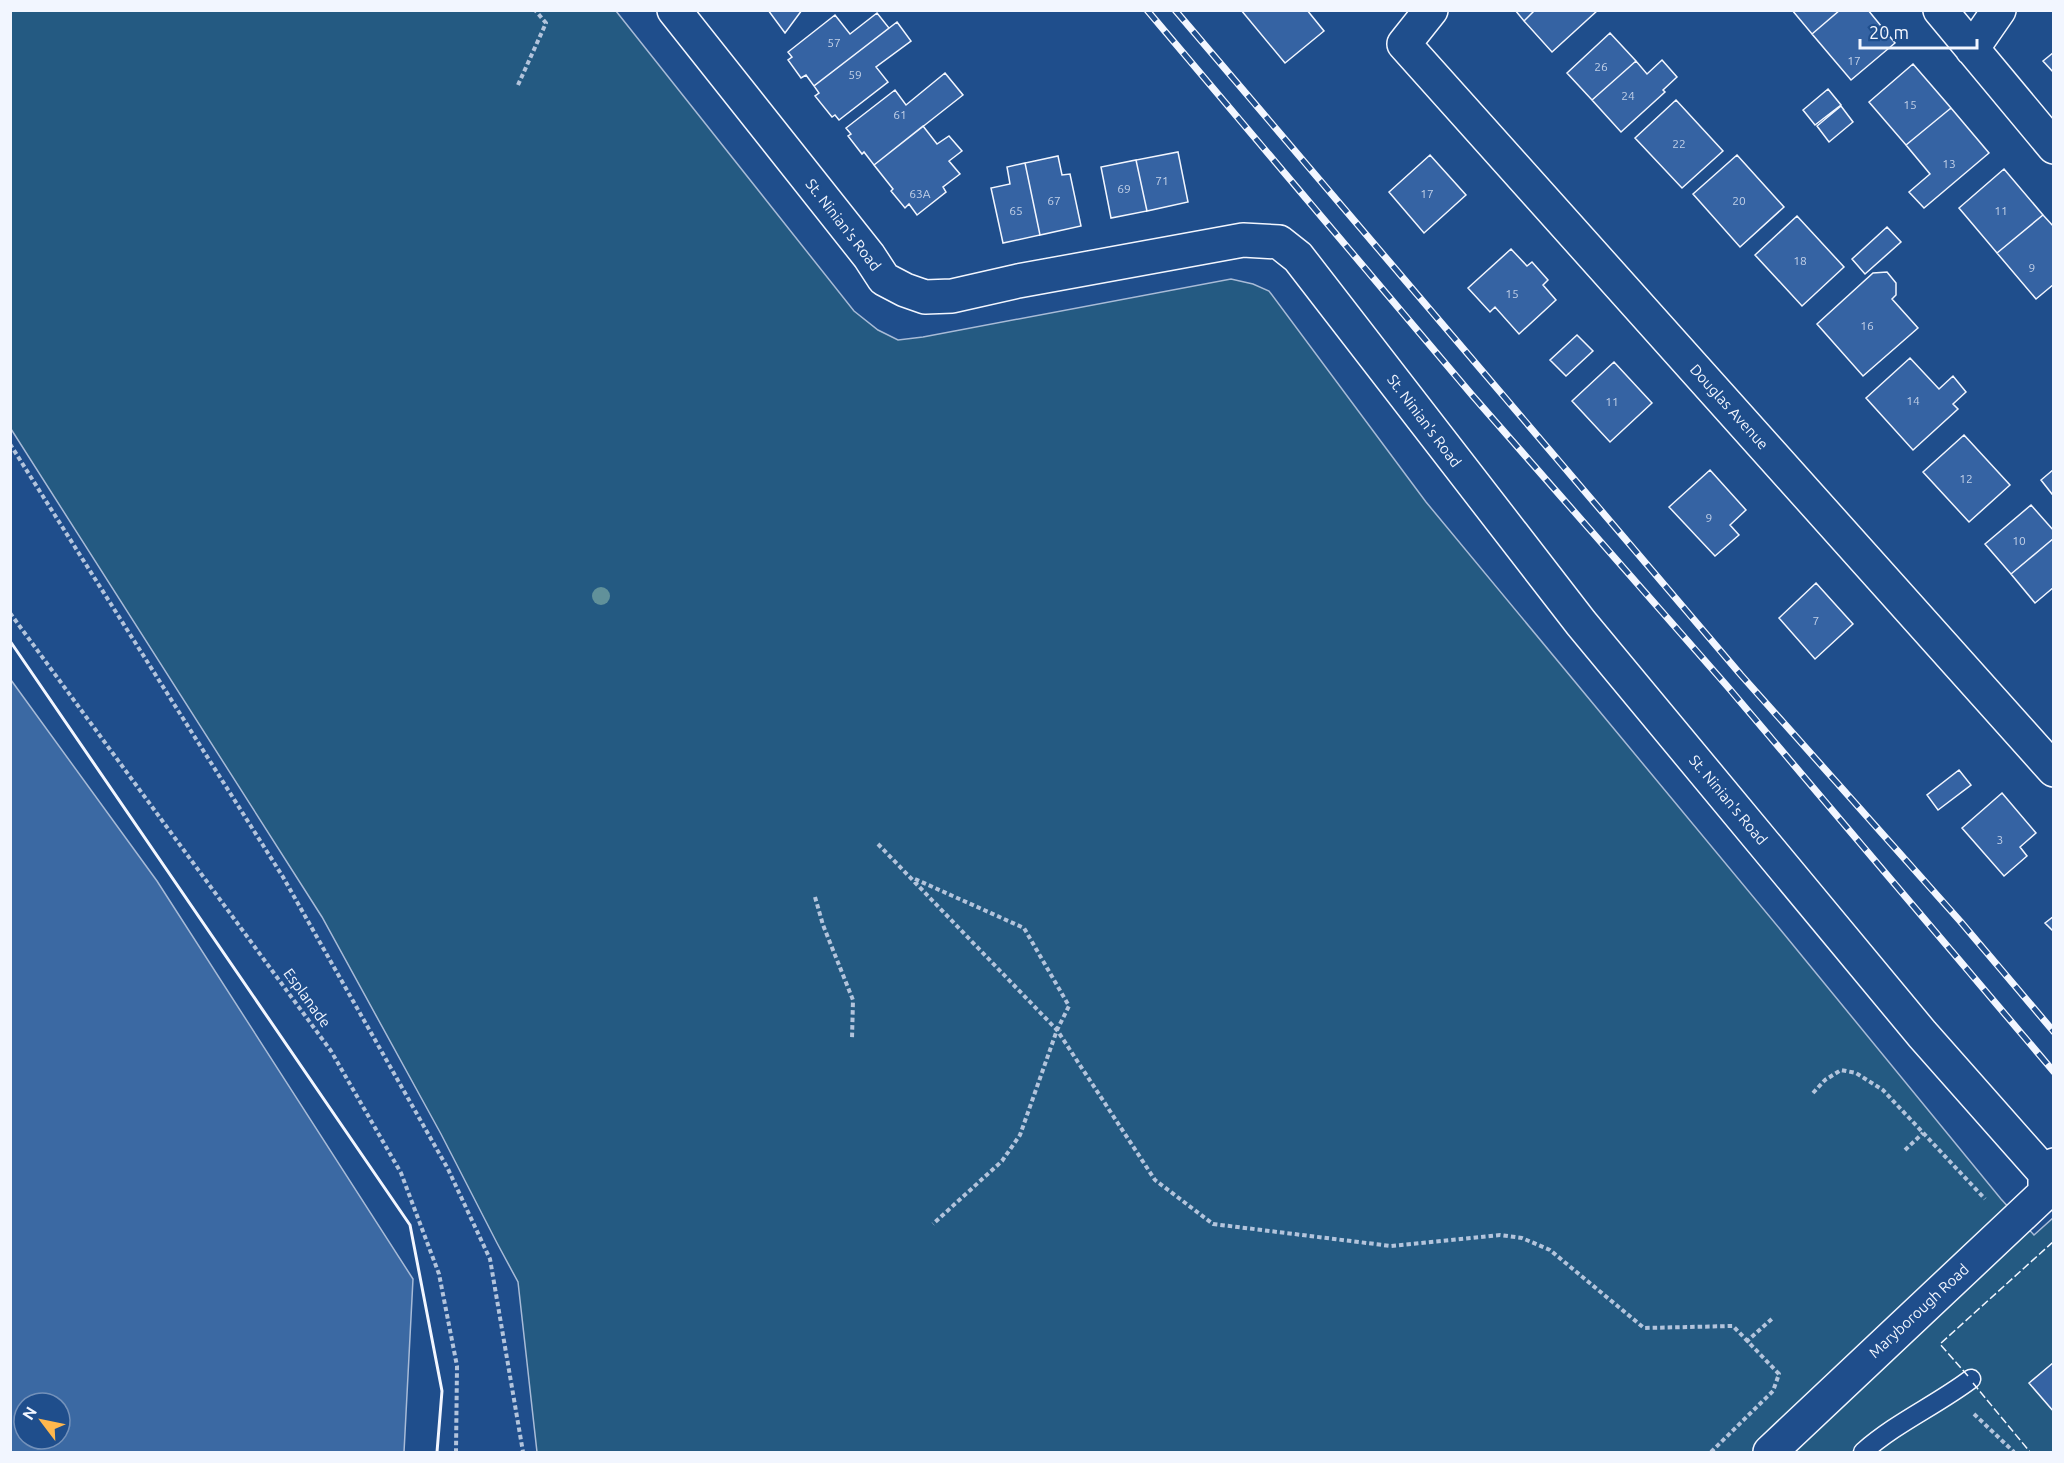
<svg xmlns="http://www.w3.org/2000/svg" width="2064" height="1463" viewBox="0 0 2064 1463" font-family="Ubuntu,sans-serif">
<rect width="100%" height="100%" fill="#1f4e8c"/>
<path fill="#245a82" stroke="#a8bbd7" stroke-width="1.5" d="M11 11H616L854 311 878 330 898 340 923 337 1231 279 1253 284 1269 291 1426 502 1784 934 2001 1199 2034 1235 2053 1218V1452H537L518 1282 497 1243 441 1134 322 917 11 429Z"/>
<path fill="#3b69a3" stroke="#a8bbd7" stroke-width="1.5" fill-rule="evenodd" d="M11 680 157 881 413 1279 404 1452H11ZM24 1403H60V1439H24Z"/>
<path fill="#3563a3" stroke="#f2f6ff" stroke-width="1.5" d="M768 10H802L785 33Z
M1241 10H1307L1324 31 1285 63Z
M1515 10H1535L1524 21Z
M1535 10H1598L1552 52 1524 21Z
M1792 10H1840L1812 34Z
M1840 10H1868L1895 43 1851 80 1812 34Z
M877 13 889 28 814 86 806 75 801 78 788 60 792 57 788 52 835 15 850 34Z
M897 22 911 41 876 67 888 82 839 120 835 115 832 117 815 96 819 93 814 86Z
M1610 33 1636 61 1592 100 1567 73Z
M2054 52V73L2043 61Z
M1662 60 1677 77 1663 90 1665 92 1621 132 1592 100 1636 61 1647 74Z
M1913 64 1951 108 1906 145 1869 102Z
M945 73 963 95 874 165 864 152 862 154 848 136 851 134 846 128 895 90 906 105Z
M1828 89 1841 105 1815 125 1803 110Z
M1676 100 1723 151 1682 188 1635 138Z
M1841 106 1853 122 1829 142 1817 126Z
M1951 108 1989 153 1924 208 1909 192 1930 174 1906 145Z
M923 126 937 144 949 136 962 151 949 161 960 174 943 187 946 192 917 215 909 204 905 208 891 191 893 189 874 165Z
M1178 152 1188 202 1147 211 1136 160Z
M1430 155 1466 195 1424 233 1389 192Z
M1737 155 1784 207 1740 247 1693 194Z
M1058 156 1062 175 1070 174 1081 226 1040 235 1025 163Z
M1136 160 1147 211 1111 218 1101 167Z
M1025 163 1040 235 1003 243 991 188 1010 184 1007 167Z
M2004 169 2043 215 1997 253 1959 208Z
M2043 215 2054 227V284L2036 299 1997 253Z
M1797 216 1844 267 1802 306 1755 255Z
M1887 227 1901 242 1865 274 1852 259Z
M1511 249 1527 266 1532 262 1548 280 1543 285 1556 300 1519 334 1495 307 1490 312 1468 288Z
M1887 272 1896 283V295L1892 299 1918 328 1863 376 1817 324 1873 273Z
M1577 335 1593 351 1566 376 1550 360Z
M1910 358 1939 389 1953 376 1966 392 1953 404 1958 409 1913 450 1866 398Z
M1614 362 1652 403 1610 442 1572 401Z
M1964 435 2010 485 1969 522 1923 472Z
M2054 469V493L2052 494 2041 480Z
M1710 470 1746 510 1730 525 1739 535 1715 556 1669 507Z
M2031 505 2054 531V538L2011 574 1985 544Z
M2054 538V587L2035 603 2011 574Z
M1816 583 1853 624 1815 659 1779 618Z
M1959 770 1971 785 1938 810 1927 795Z
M2002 793 2036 833 2020 847 2027 856 2004 876 1962 828Z
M2054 916V932L2045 923Z
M2054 1362V1412L2029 1383Z"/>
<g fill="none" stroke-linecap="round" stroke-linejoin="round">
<g stroke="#f2f6ff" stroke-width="21">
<path id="lane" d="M1863 1452C1897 1422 1935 1406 1971 1379"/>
</g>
<g stroke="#f2f6ff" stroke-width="36">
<path id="street" d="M674 10 869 256 884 279 905 290 925 297 952 296 1018 281 1243 240 1279 242 1298 257 1581 623 1922 1034 2045 1173
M1431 10 1404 44 2054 770
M1940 10 2054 147
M1972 49 1999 10
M1770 1452 2045 1193V1173L2054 1165"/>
</g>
<path stroke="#b3c4dc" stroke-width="4" stroke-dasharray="4.5 3" stroke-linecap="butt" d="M518 85 546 23 535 10
M10 444 283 877 448 1169 490 1259 523 1452
M10 613 331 1051 401 1173 439 1274 457 1366 456 1452
M878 844 1057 1030 1155 1180 1213 1224 1391 1246 1500 1235 1522 1238 1550 1250 1644 1328 1733 1326 1779 1374 1773 1391 1711 1452
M915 879 1024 928 1069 1006 1057 1030 1020 1135 1002 1161 933 1224
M815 897 823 925 853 1000 852 1039
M1813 1093 1825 1080 1841 1070 1856 1073 1883 1090 1985 1199
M1905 1150 1923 1133
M1746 1342 1774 1317
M1974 1414 2014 1452"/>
<use href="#lane" stroke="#1f4e8c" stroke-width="18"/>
<use href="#street" stroke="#1f4e8c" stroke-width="33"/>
<g stroke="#f2f6ff" stroke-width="7">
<path id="rail" d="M1147 10 1472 395 1727 686 2054 1072
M1175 10 1741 675 1960 921 2054 1032"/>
</g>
<use href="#rail" stroke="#1f4e8c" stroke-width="4.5" stroke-dasharray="14" stroke-linecap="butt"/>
<path stroke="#f2f6ff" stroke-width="1.5" stroke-dasharray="8 3" stroke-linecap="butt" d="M1968 1376 1940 1344 2054 1241
M1973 1383 2030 1452"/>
<path stroke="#f2f6ff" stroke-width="3" d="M10 641 410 1225 442 1391 437 1452"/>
</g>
<circle fill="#61919a" cx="601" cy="596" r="9"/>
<g text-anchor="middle" stroke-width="4.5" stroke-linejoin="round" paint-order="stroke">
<g font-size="12" fill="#c3d1e8">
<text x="834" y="47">57</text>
<text x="1854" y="65">17</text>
<text x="1601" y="71">26</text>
<text x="855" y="79">59</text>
<text x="1628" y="100">24</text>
<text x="1910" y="109">15</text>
<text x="900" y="119">61</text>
<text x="1679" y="148">22</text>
<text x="1949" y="168">13</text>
<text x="1162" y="185">71</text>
<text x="1124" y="193">69</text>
<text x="920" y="198">63A</text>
<text x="1427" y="198">17</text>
<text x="1054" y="205">67</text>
<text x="1739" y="205">20</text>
<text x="1016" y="215">65</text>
<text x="2001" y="215">11</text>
<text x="1800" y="265">18</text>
<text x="2032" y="272">9</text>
<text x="1512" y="298">15</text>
<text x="1867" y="330">16</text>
<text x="1913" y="405">14</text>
<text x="1612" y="406">11</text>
<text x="1966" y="483">12</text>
<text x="1709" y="522">9</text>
<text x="2019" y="545">10</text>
<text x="1816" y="625">7</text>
<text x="2000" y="844">3</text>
</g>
<g font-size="15" fill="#f2f6ff" stroke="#1f4e8c">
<text transform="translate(843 225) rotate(52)" y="5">St. Ninian's Road</text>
<text transform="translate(1729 407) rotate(48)" y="5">Douglas Avenue</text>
<text transform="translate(1424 421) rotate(53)" y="5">St. Ninian's Road</text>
<text transform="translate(1728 800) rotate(50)" y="5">St. Ninian's Road</text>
<text transform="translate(307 998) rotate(54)" y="5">Esplanade</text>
<text transform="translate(1919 1311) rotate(-43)" y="5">Maryborough Road</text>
</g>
</g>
<rect width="2064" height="1463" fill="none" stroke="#f2f6ff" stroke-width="24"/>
<g transform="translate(42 1421) rotate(302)"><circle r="28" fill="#1f4e8c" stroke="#7391ba" stroke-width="1.5"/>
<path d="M0-4.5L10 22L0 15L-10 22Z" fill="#ffb74d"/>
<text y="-9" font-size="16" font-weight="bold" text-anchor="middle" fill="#f2f6ff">N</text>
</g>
<path d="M1860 39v9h117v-9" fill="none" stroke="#f2f6ff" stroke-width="3"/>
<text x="1869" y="39" font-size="18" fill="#f2f6ff" stroke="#1f4e8c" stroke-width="4.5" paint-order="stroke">20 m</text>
</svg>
